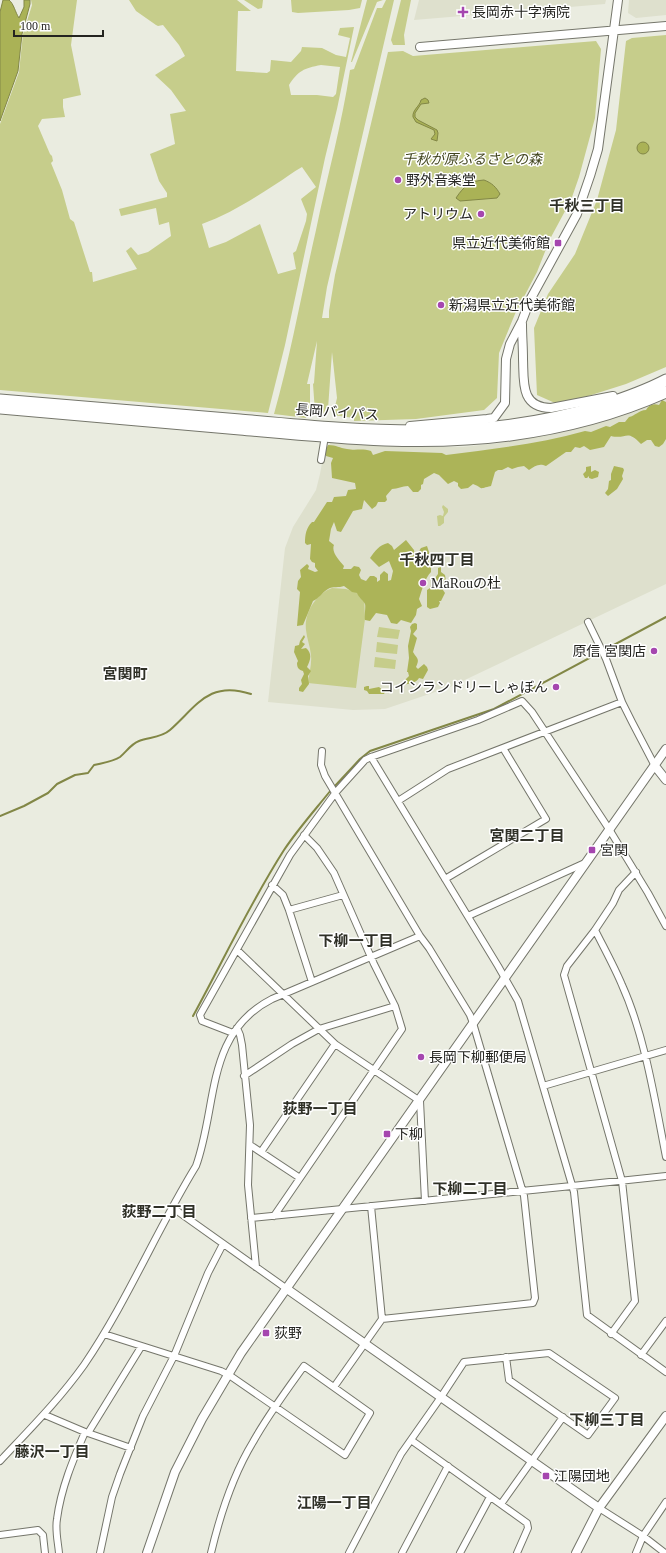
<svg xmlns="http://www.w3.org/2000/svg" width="666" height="1553" viewBox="0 0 666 1553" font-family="'Times New Roman','Noto Sans JP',serif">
<rect width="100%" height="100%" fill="#eaece0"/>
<path fill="#dee0cd" d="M419 0H606L605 4 414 20Z
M629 0H666V15L636 18 628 13Z
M666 397V584L450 687 385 709 353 710 268 702 285 548 293 527 316 490 320 474 324 452 331 442 433 447H463L500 443 564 431Z"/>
<path fill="#c6cd8b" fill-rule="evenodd" d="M31 0H77L71 45 81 95 63 99V107L65 117 42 119 38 126 50 154 52 156 53 161 51 163 62 190 70 219 74 222 90 272H92L93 282 137 269 126 251 131 247 138 255 148 252 171 236 169 222 159 225 156 208 121 216 119 209 167 197V193L159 181 150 154 175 144 170 114 186 111 171 90 155 75 185 56 179 45 163 25 158 26 156 25 136 11 129 0H237L251 11H238L236 71 267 73 270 71 271 60 291 62 301 51 302 47 322 48 336 55 346 57 350 38 338 35 340 28 354 27 337 109 325 158 285 345 268 413 0 390V124L19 72 23 34 32 5ZM321 65 340 67 336 94 333 97 317 95H291L289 85C298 71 304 68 321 65ZM302 167 316 187 301 199 307 214 306 221 296 251 293 253 296 269 278 274 260 224 226 242 209 248 202 224C228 215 253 199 276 184 284 179 293 172 302 167Z
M244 0H263L262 8 258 9Z
M291 0H362L360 8 349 10 298 13 292 12Z
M367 0H383L377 2 352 62H351Z
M386 0H394L327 287 322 318H329V311L335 275 388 52 403 51 413 56 596 41 601 49 595 118 579 177 571 200 550 239 537 272 515 314 499 353 497 398 484 410 416 419 354 421V418L333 415 337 398 332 352 328 409 326 411 324 417H320L319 413 315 412 313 384 314 383 317 341 307 384H310V411L307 414 306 418 274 414C291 354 302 291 316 230 327 177 342 124 350 70L354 69 377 8H382Z
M401 0H411L404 35 405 45H393L391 40Z
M666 35V367L626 384 585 397 555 403 537 395 534 328 548 294 575 254 597 200 616 130 626 41 632 38Z
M443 505 448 509V512L444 517V523L440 526H438L437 516 440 515 443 516 444 512 442 507Z
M332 588 346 589 364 595 365 619 356 688 308 683C309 674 312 664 311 655 310 646 307 639 306 630 304 613 316 594 332 588Z
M379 627 400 630 398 639 377 637Z
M377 642 398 645 397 654 376 652Z
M375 657 396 660 395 669 374 667Z"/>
<path fill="#acb458" d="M662 400 666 402V439L663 444 659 447 655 446 651 440H647L641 444C626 428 627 440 611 436L604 447 590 450 584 446 580 448 575 447 571 452H566L546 466C539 463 535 466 529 470L524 466 518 467 512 469 508 467 502 470H498L495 472 491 486C475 490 485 488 473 484L468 488 461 489 458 486V483L454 481 448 484 439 475 434 473 424 479 423 484 421 485V489L418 492H413L408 486C402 486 398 489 392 489L386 496 387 500 385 502H378L376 506 372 509 364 500 362 509 353 511 341 532 337 531 334 522 331 529 329 541 334 545C331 552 339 560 344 566L343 569H351L354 566 359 567 361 570 359 575 361 579 366 581 370 576H374L377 578V582L380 580V575L384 571 388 574V581L391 580 393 571 389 561 379 567 370 558C375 551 379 545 388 543L392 546 394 550 406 540 414 550 415 557 421 548 427 546 431 558V572C425 578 422 590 419 599L422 606 417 609 416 615 411 623 401 620 397 624 391 623 387 615 376 613 370 621 365 620C364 616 366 607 365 604 363 600 359 598 357 593L352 592 344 586C339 588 333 586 328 589 323 592 318 599 313 601L303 625 297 626 300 592 297 589 298 581 301 577 300 570 307 564 309 566 308 569 315 572 318 571 315 567V563L312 562 310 559 311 544 307 545 305 543C305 535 306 528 312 522H314L327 502H332L334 497 346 496 348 490 356 489 355 483 332 478 331 463 333 458 326 456V449L328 445C337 445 339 448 347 449 356 451 361 448 371 451L373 455 385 451 442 453 446 455C492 449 539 444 585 431L591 432 606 426 610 427 619 422H625L629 417C635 416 639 410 646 410 649 405 653 403 659 405Z
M591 466V472L595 470 599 472 598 477 592 479 589 478V476L587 478H585L583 474 586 471V467Z
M614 466 623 468 624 470 622 476 623 479 617 489 608 496 605 493 608 489 609 481 611 480V474Z
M441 567V572L445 575 446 581 443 590 445 593 441 601H439L440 603 438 607 430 609 427 607V590L430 588 433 581 438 574V568Z
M415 623 417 624V629L413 634 417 638 413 652C417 659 420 658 416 667L418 669 424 664 427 667 428 670 423 679 419 678C417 682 409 685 404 684L405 680 409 676 408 672H407L409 658 408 646 411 631 410 627 412 624Z
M304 635 305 637 302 642 305 644 301 649 306 648C313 654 310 661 307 667L311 671 308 676 309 684 303 692 299 691V688L302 684 301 680 304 674 303 671C299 670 297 668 297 663L298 661 294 652 295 646 299 645 300 641Z
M367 686H369V689L379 687 385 692 384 694H369L367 691 364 690V687Z"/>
<path fill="#aab256" stroke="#828746" d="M3 0H9C14 4 15 12 19 18L24 7V0H30V4L22 34 18 71 0 121V12Z
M425 98 428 100 429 103 421 104 415 113V117L418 120 437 130 438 133 437 141 431 139 435 134 434 130 416 122 413 117C412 110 420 106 421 100Z
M637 148a6 6 0 1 1 12 0a6 6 0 1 1-12 0Z
M484 180C492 183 496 187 500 194L497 198 460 201 456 198C464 186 470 181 484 180Z"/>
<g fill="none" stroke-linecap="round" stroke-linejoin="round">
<path stroke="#828746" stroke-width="2" d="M334 787 360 759 370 751 494 709 666 617
M0 816 24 806 48 793 57 784 75 775 88 773 94 765C102 763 112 762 120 757 126 752 131 744 139 741 149 737 161 738 170 730 197 706 209 680 251 694
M193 1016C223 961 250 903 284 850 298 829 315 810 331 790"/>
<g stroke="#75766b" stroke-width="8">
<path id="street" d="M321 460 324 442
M588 622 606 659 622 702
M322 751 321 765 325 776 420 936 429 948 470 1015 473 1023 524 1196 535 1298 533 1303 382 1319
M371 757 498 966 518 1001 574 1192 587 1315 666 1372
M398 801 448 769 622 702 632 722 655 766
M445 879 546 819 503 748
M272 885 283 895 289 910 312 982
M289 910 343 895
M468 916 585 863
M595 930C604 948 614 966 622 985 645 1036 655 1101 666 1157
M237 950 335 1044 420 1101 425 1201
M237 1028 240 1035 242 1045 250 1125 248 1185 256 1267
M233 1033 202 1021 200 1015 290 855 336 792 365 760 371 757 478 720 522 701 532 712 609 829 648 893 666 926
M244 1076 292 1044 319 1029 395 1006
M543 1086 666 1050
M250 1145 300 1178
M261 1152 335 1044
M173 1208 287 1289
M274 1216 402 1029 395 1006 374 964 334 873 317 848 304 835
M251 1218 572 1186 666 1176
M104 1334 221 1371 229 1375 345 1455 370 1413 304 1366C286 1391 268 1415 253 1442 233 1475 220 1515 211 1553
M611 1334 635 1301 622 1181 564 975 567 966 595 930 613 903 619 890 636 872
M641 1355 666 1321
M334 1387 382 1319 371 1206
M45 1415 85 1432 131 1448
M88 1433 141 1347
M411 1440 527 1523 528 1528 517 1553
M0 1461C29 1430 59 1400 84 1365 127 1302 156 1231 196 1166 218 1105 205 1033 272 999L420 936
M501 1504 563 1417
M599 1508 643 1536 665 1553
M0 1535 38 1530 43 1535 45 1553
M59 1553C58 1542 55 1530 57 1519 61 1488 73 1460 85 1432
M100 1553 112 1497 120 1474 143 1416 174 1356 208 1273 223 1244
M349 1553 401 1454 441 1397 464 1362 549 1353 615 1398 588 1435 509 1380 506 1357
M402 1553 448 1466
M460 1553 490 1497
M636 1553 643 1536 666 1502"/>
</g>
<g stroke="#75766b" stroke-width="10">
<path id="secondary" d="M420 47 666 26
M522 324C522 336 523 347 523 359 524 381 520 408 551 408L613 396
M410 426 487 419 494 418 505 403 506 359 510 344 522 321 530 300 577 214 590 176 598 149 618 0
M655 766 666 780
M287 1289 599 1508
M147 1553 175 1472 202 1419 241 1353 666 749
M576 1553 599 1508 666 1416"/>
</g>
<g stroke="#75766b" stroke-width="13">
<path id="highway" d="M0 400C80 406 160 413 240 420 363 431 479 443 600 406 622 399 645 391 666 380
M0 408C80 415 160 422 240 429 329 437 421 447 510 435 563 428 617 414 666 392"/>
</g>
<use href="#street" stroke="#fff" stroke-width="6"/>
<use href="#secondary" stroke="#fff" stroke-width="8"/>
<use href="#highway" stroke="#fff" stroke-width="11"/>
</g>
<g fill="#a546af" stroke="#fff" stroke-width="1.5">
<path d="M461 6h4v4h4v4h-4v4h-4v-4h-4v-4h4z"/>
<circle cx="398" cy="180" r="4"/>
<circle cx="481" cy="214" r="4"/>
<rect x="554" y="239" width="8" height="8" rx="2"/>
<circle cx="441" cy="305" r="4"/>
<circle cx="423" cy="583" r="4"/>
<circle cx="654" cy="651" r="4"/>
<circle cx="556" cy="687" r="4"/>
<rect x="588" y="846" width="8" height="8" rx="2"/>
<circle cx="421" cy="1057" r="4"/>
<rect x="383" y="1130" width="8" height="8" rx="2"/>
<rect x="262" y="1329" width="8" height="8" rx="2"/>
<rect x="542" y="1472" width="8" height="8" rx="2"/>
</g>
<g text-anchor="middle" stroke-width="3" stroke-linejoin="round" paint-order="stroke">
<g font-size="14" fill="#242420" stroke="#fff" text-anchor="start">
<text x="472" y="17">長岡赤十字病院</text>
<text x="406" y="185">野外音楽堂</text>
<text x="473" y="219" text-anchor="end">アトリウム</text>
<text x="550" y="248" text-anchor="end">県立近代美術館</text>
<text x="449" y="310">新潟県立近代美術館</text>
<text x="431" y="588">MaRouの杜</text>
<text x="646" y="656" text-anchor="end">原信 宮関店</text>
<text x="548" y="692" text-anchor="end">コインランドリーしゃぼん</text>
<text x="600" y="855">宮関</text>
<text x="429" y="1062">長岡下柳郵便局</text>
<text x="395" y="1139">下柳</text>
<text x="274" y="1338">荻野</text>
<text x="554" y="1481">江陽団地</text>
</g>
<g font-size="14" font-style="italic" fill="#42461f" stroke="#fff">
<text x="472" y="164">千秋が原ふるさとの森</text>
</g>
<g font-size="14" fill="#242420" stroke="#fff">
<text transform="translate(337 412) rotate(4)" y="5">長岡バイパス</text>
</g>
<g font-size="15" font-weight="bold" fill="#2f3027" stroke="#fff">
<text x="587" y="211">千秋三丁目</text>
<text x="437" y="565">千秋四丁目</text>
<text x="125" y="679">宮関町</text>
<text x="527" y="841">宮関二丁目</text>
<text x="356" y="946">下柳一丁目</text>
<text x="320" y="1114">荻野一丁目</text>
<text x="470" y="1194">下柳二丁目</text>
<text x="159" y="1217">荻野二丁目</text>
<text x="607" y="1425">下柳三丁目</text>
<text x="52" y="1457">藤沢一丁目</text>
<text x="334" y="1508">江陽一丁目</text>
</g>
</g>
<path d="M14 30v6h89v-6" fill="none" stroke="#242420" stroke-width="2"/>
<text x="20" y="30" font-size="12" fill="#242420" stroke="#ffffff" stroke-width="3" paint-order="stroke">100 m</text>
</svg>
